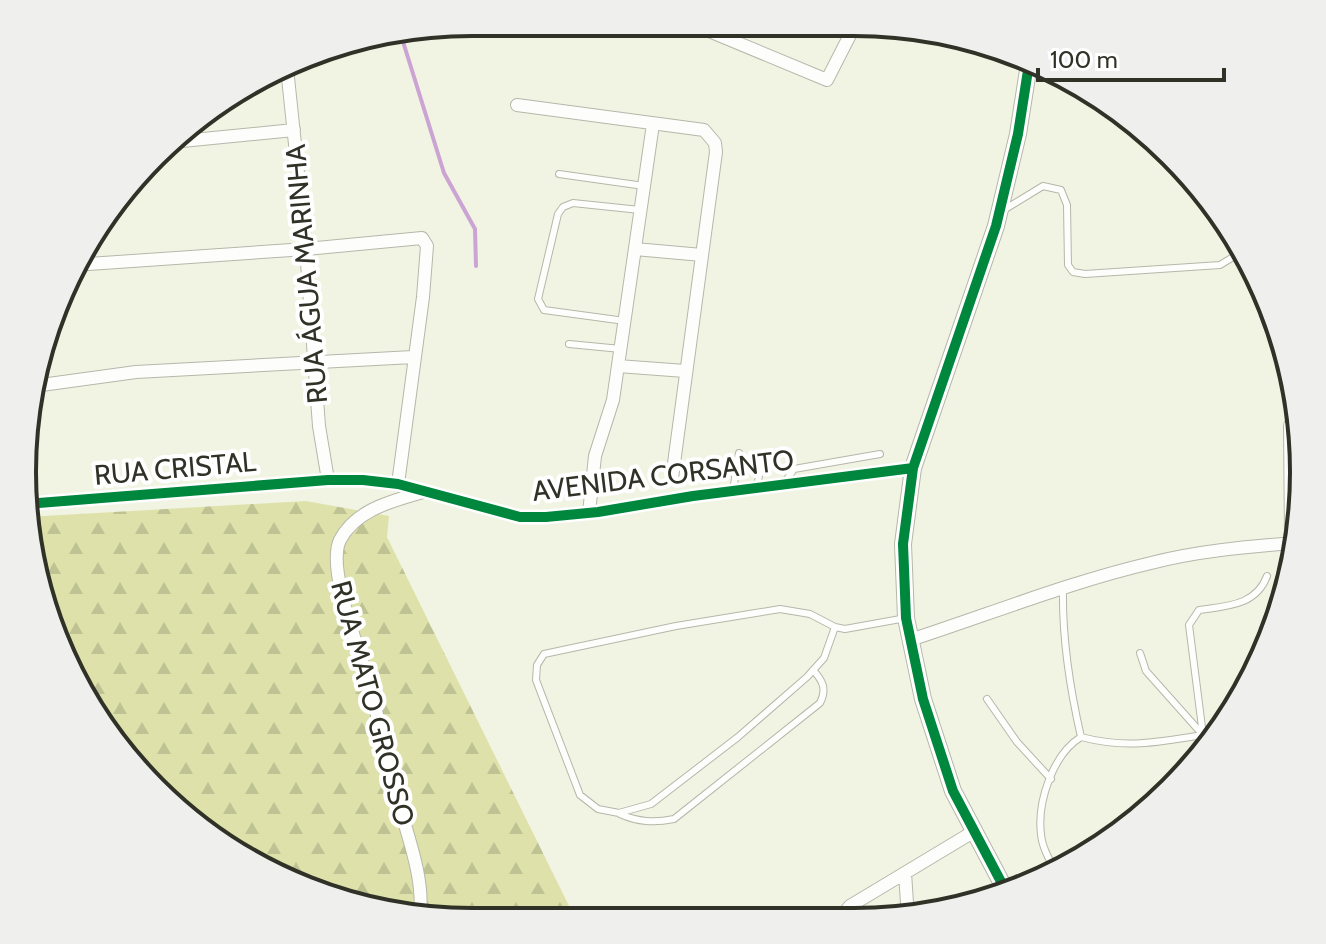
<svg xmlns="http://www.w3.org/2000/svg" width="1326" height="944" viewBox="0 0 1326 944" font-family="Cabin,sans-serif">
<defs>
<pattern id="forest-firs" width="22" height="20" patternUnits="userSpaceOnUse" patternTransform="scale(2)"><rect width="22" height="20" fill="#dee2aa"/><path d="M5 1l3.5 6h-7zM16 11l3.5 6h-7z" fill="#bfc292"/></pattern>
</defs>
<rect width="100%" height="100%" fill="#f2f4e3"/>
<path fill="url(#forest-firs)" d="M306 501 389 516 387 537 575 918 443 921 273 875 133 768 68 671 26 531V517Z"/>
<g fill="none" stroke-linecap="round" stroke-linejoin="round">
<path stroke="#cba4d4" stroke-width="4" d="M400 32 444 173 475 229 476 266"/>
<g stroke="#b6b7aa" stroke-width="8">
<path id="service" d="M559 174 644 186
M1002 211 1043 186 1061 190 1067 205 1068 265 1073 272 1085 274 1220 265 1238 254
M625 321 544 310 538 299 558 214 563 207 573 203 640 210
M569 344 621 349
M783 485 794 469 880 454
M757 488 762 456
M733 491 739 453
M1063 589C1062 639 1070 689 1081 737
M835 627 824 658 807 677 738 737 651 804 619 813 598 809 580 795 536 680 537 665 544 654 676 626 780 609 810 614 835 627 845 629 906 618
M987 699 1017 742 1051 779
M1193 755 1203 735 1189 625 1199 610C1226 606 1256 606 1267 576
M620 814C638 822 654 823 674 819L820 703C827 689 823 681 813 670
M1055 870C1049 859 1042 847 1041 834 1037 802 1053 754 1081 737 1127 749 1157 742 1203 735L1146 671 1140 653"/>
</g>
<g stroke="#b6b7aa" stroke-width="14">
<path id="minor" d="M697 26 827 80 853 29
M287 68 306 249 319 426 328 480
M517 105 704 130 715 143 716 152 672 478
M172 142 294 130
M635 249 702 255
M74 265 306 249 422 238 427 246 423 297 398 484
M618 366 685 371
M34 386 136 372 413 357
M26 504 328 480H363L398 484 520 517H546L598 512 693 496 913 468
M589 513 595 456 613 400 653 124
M910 640C990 614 1070 582 1151 563 1197 551 1245 547 1292 543
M905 873 908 918
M420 915C424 879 409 841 400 807 388 761 378 715 365 670 356 642 327 566 340 540 356 509 393 501 423 492
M839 919 850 906 973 832"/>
</g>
<g stroke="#b6b7aa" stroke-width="18">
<path id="tertiary" d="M1007 893 953 791 923 699 906 618 903 544 913 468 996 226 1018 134 1029 64"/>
</g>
<g stroke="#b6b7aa" stroke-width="20">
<path id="secondary" d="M1293 426 1294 537"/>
</g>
<use href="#service" stroke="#fdfdfb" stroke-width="6"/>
<use href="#minor" stroke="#fdfdfb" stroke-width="12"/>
<use href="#tertiary" stroke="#fdfdfb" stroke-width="16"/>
<use href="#secondary" stroke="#fdfdfb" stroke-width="18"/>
<g stroke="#fff" stroke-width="15">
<path id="cycleway" d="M26 504 328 480H363L398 484 520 517H546L598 512 693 496 913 468
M1007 893 953 791 923 699 906 618 903 544 913 468 996 226 1018 134 1029 64"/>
</g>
<use href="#cycleway" stroke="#00873e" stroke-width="10"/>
</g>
<g text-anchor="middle" stroke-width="8" stroke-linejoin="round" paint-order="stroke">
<g font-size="28" fill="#313227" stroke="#fff">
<text transform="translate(306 274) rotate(-95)" y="10">RUA ÁGUA MARINHA</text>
<text transform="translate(175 468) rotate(-5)" y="10">RUA CRISTAL</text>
<text transform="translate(663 475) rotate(-7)" y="10">AVENIDA CORSANTO</text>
<text transform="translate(373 703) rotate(75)" y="10">RUA MATO GROSSO</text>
</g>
</g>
<path d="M0 0H1326V944H0ZM472 36H854A436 436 0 0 1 1290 472V472A436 436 0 0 1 854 908H472A436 436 0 0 1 36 472V472A436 436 0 0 1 472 36Z" fill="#efefee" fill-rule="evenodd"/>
<path fill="none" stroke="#313227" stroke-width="4" d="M472 36H854A436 436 0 0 1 1290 472V472A436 436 0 0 1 854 908H472A436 436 0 0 1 36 472V472A436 436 0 0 1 472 36Z"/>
<path d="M1038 68v12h186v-12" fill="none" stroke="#313227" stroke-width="4"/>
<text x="1050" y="68" font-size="24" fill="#313227" stroke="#ffffff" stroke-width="6" paint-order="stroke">100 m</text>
</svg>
